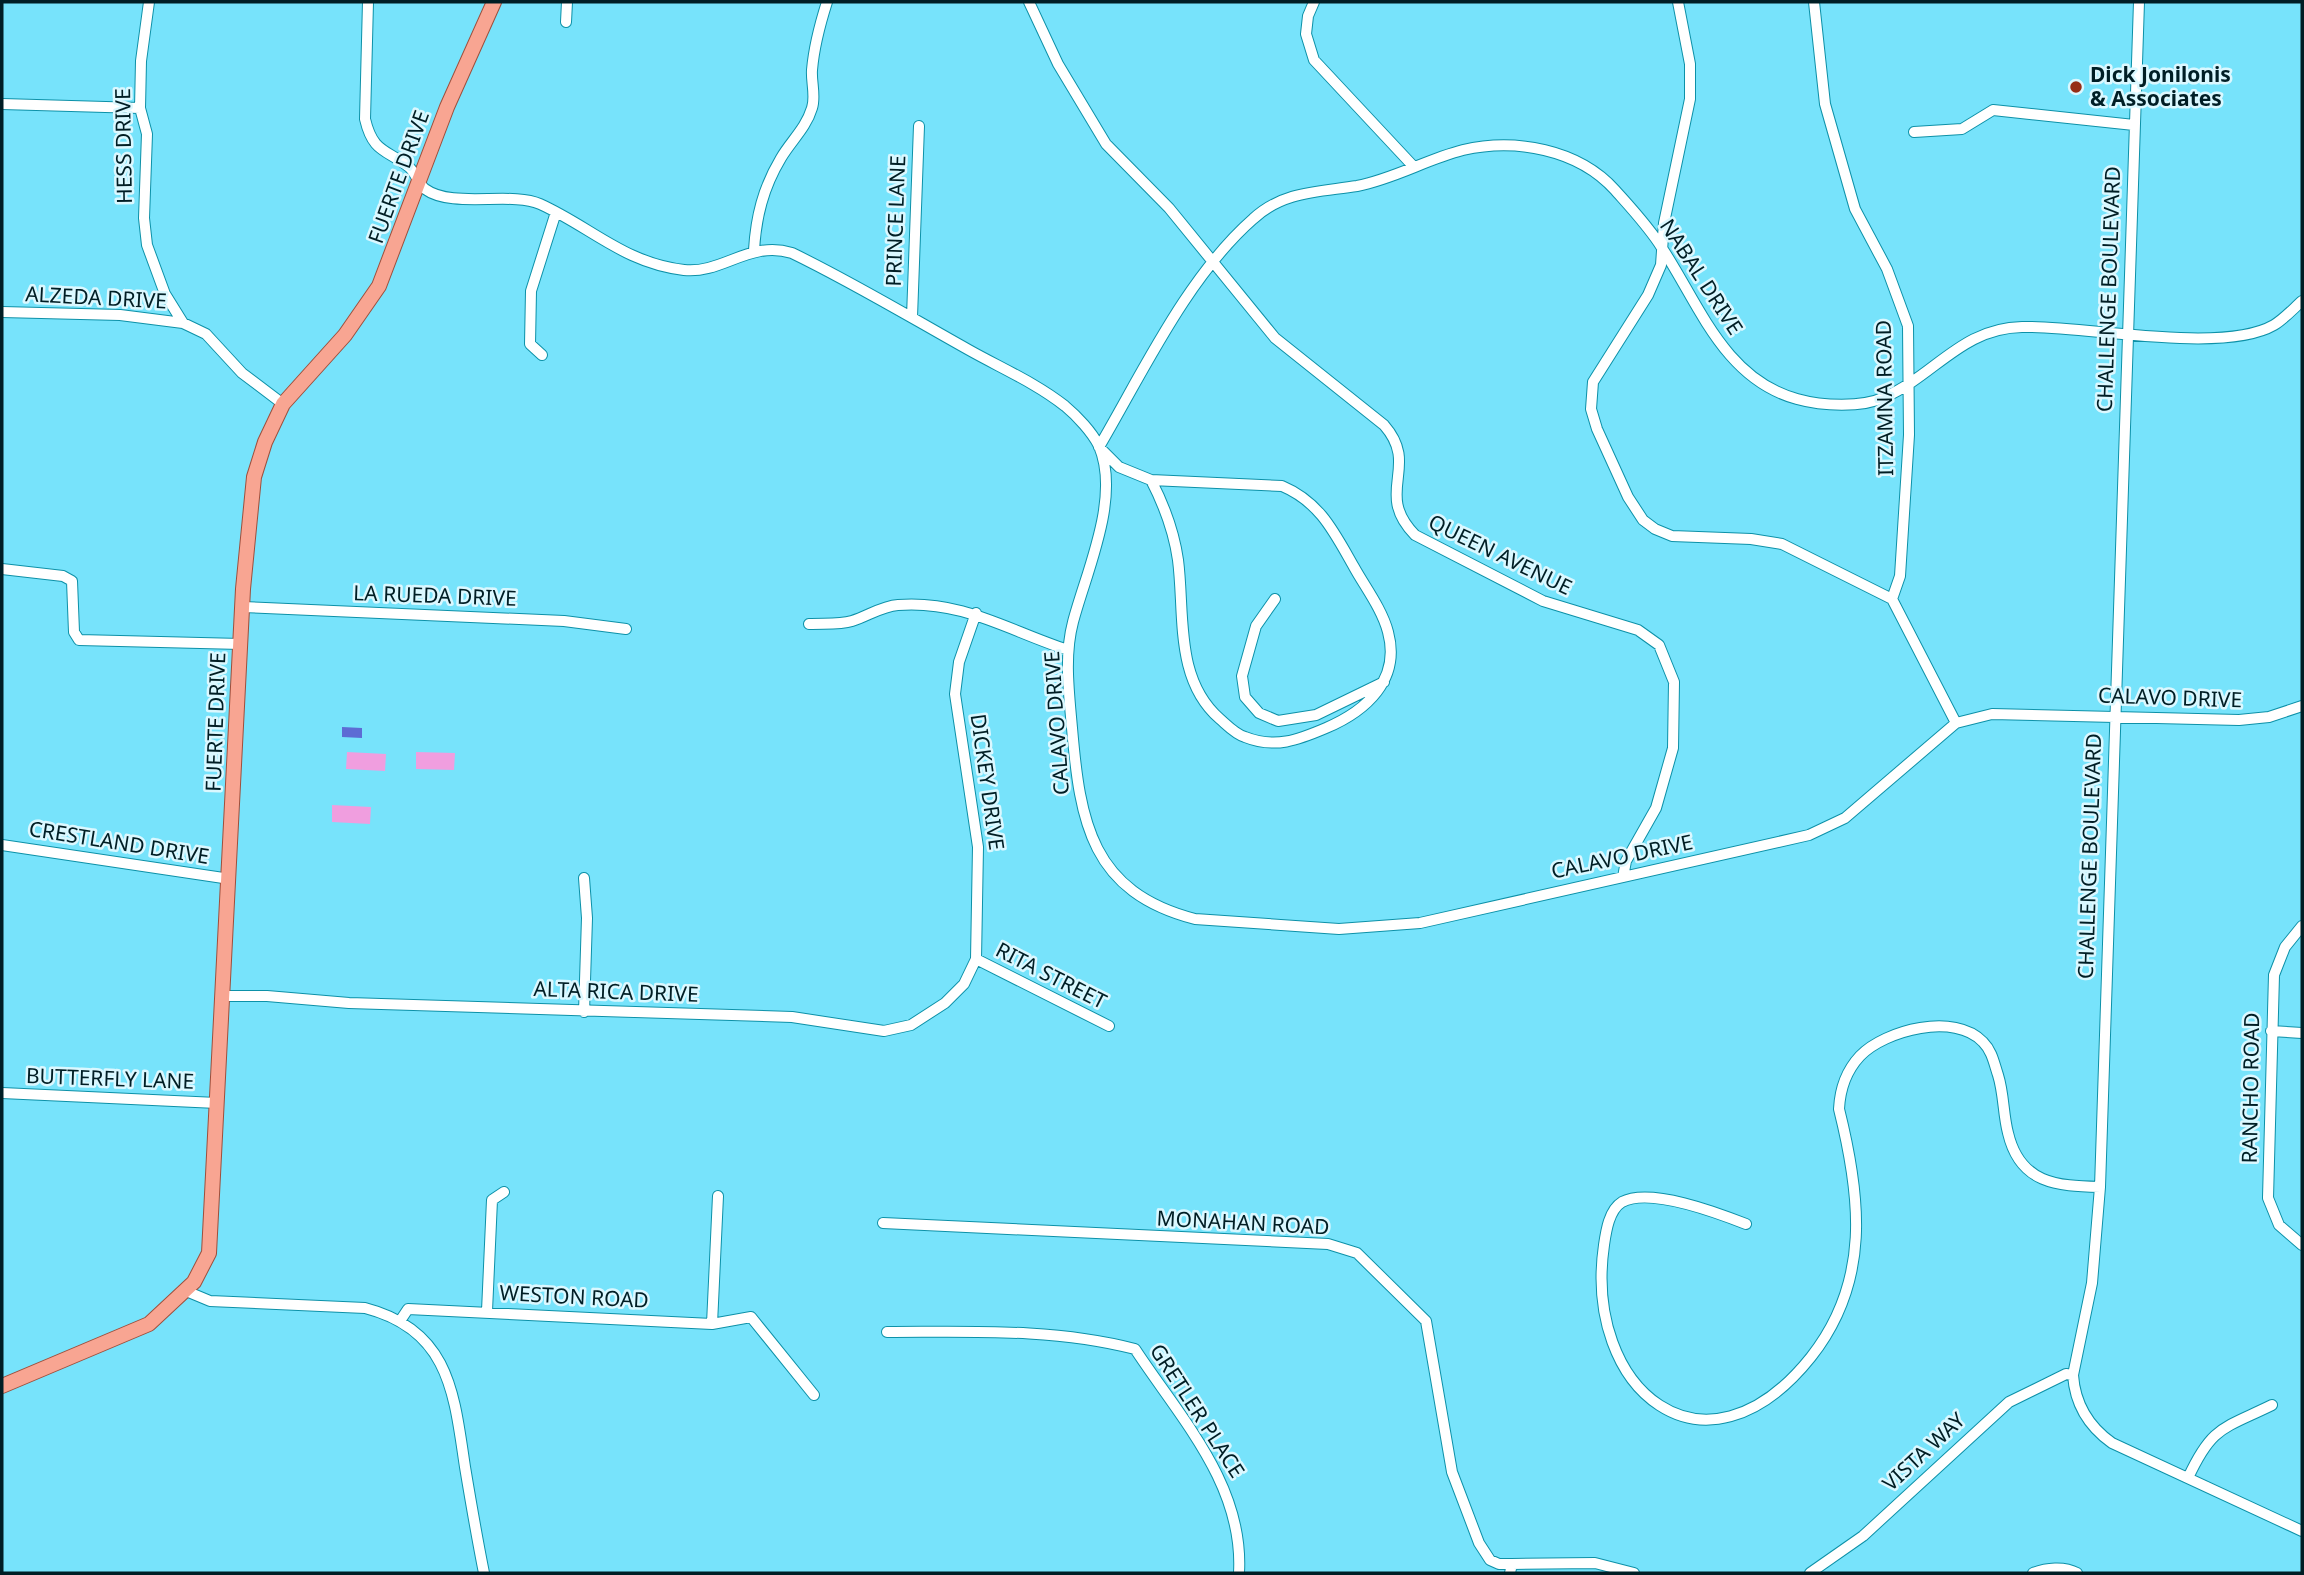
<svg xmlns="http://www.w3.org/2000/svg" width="2304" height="1575" viewBox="0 0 2304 1575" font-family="'Noto Sans',sans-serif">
<rect width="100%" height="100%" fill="#77e3fb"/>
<path fill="#f09edf" d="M347 752 386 754 385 771 346 769Z
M416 752 455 753 454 770 416 769Z
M332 805 371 807 370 824 332 822Z"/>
<path fill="#5d6cd4" d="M342 727 362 728V738L342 737Z"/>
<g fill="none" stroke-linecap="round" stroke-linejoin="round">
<g stroke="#0d91a8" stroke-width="12">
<path id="minor" d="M149 2 141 61 140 108 147 134 144 218 147 245 165 294 183 323
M368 2 365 119C373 153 386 149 409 167 416 173 418 184 425 189 452 209 511 191 540 204 591 227 624 263 684 270 723 274 749 240 792 253 852 282 910 317 969 350 1001 368 1036 383 1065 406 1077 416 1092 432 1099 446 1121 498 1086 572 1073 622 1064 656 1069 693 1072 728 1080 822 1091 892 1195 919L1339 929 1420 923 1809 835 1845 818 1956 723 1992 714 2239 720 2269 717 2302 706
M1029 2 1058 64 1106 144 1169 208 1275 338 1384 425C1421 467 1373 492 1415 535L1543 601 1638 630 1659 645 1674 682 1673 748 1656 808 1626 861 1623 877
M1314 2 1308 16 1306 34 1314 60 1414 167
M1678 2 1690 64V99L1664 223 1661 265 1648 295 1593 382 1591 409 1597 429 1628 497 1643 520 1655 529 1672 536 1751 539 1782 544 1892 599 1956 723
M1814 2 1825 104 1855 209 1887 269 1908 326 1909 435 1900 576 1892 599
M2139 2 2100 1187 2092 1283 2073 1375C2075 1404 2088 1426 2112 1443L2302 1531
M566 22 567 2
M2 104 140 108
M1914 132 1962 129 1993 110 2134 125
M754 250C756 217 763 188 781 158 791 141 806 128 812 108 816 96 811 82 812 70 814 46 820 24 827 2
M2 312 120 315 183 323 206 334 242 373 283 404
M912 317 919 126
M542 355 530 344 531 291 556 212
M1151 480 1282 486C1320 502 1334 532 1354 567 1365 587 1382 609 1388 632 1401 680 1366 711 1326 728 1298 740 1275 749 1245 737 1235 734 1227 725 1220 719 1174 679 1185 614 1178 560 1174 532 1164 505 1151 480L1119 467 1099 447C1143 372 1187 277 1253 219 1283 191 1319 192 1357 186 1394 179 1427 159 1463 150 1515 138 1578 149 1615 190 1631 208 1649 227 1662 248 1699 304 1724 379 1797 399 1822 406 1862 408 1885 397 1935 375 1962 328 2022 327 2084 325 2222 355 2274 325 2284 319 2293 309 2302 301
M2 569 63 576 72 581 74 632 79 640 241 644
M1275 599 1256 626 1242 676 1245 697 1259 713 1278 721 1316 715 1384 682
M242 607 564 621 626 629
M809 624C823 623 839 625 852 621 868 616 882 606 898 605 963 600 1009 631 1068 650
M2 845 230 879
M584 878 587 918 584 1012
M2302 926 2285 947 2274 975 2268 1198 2279 1225 2302 1245
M976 959 1109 1026
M223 996H267L349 1003 792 1017 884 1031 911 1025 945 1003 964 984 976 959 978 847 955 694 959 662 976 613
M2271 1031 2302 1033
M2 1093 217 1103
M883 1223 1328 1244 1357 1253 1426 1321 1452 1472 1479 1543 1490 1560 1499 1564H1512
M1746 1224C1718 1213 1650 1187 1622 1202 1609 1210 1606 1231 1604 1245 1583 1389 1704 1491 1811 1357 1871 1281 1861 1197 1839 1109 1840 1089 1846 1071 1860 1056 1885 1030 1955 1012 1983 1042 1992 1051 1994 1063 1998 1075 2004 1094 2003 1114 2008 1133 2020 1184 2057 1186 2100 1187
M186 1291 210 1301 365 1308C450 1330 454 1394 465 1467 471 1503 477 1538 484 1573
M487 1311 492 1200 504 1192
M400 1321 408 1309 712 1324 751 1317 814 1395
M712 1324 718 1196
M887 1332C971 1332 1054 1328 1135 1349 1181 1419 1244 1485 1239 1573
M2188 1478C2212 1426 2223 1429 2272 1405
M1510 1573 1512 1564 1595 1563 1634 1573
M1810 1573 1863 1536 2009 1402 2066 1374 2073 1375
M2033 1573C2046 1568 2064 1566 2077 1573"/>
</g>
<g stroke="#9e4f3c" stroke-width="16">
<path id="major" d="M2 1386 149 1324 194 1282 209 1253 243 589 254 477 265 442 283 404 345 335 379 286 447 107 494 2"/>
</g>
<use href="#minor" stroke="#fff" stroke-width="10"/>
<use href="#major" stroke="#f8a592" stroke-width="14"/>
</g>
<circle fill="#962e16" stroke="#dbf8ff" stroke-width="2.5" cx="2076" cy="87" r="7"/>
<g text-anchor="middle" stroke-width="5" stroke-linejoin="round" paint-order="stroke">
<g font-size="21" font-weight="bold" fill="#001e25" stroke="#dbf8ff" text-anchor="start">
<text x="2090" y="82">Dick Jonilonis<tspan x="2090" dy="24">&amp; Associates</tspan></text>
</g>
<g font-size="21" fill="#001e25" stroke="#dbf8ff">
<text transform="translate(124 146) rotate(-91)" y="7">HESS DRIVE</text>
<text transform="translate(399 177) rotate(-70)" y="7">FUERTE DRIVE</text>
<text transform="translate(896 221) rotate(-88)" y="7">PRINCE LANE</text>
<text transform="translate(1701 277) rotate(57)" y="7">NABAL DRIVE</text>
<text transform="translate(2109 289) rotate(-88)" y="7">CHALLENGE BOULEVARD</text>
<text transform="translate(96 298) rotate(3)" y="7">ALZEDA DRIVE</text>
<text transform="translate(1885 398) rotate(-91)" y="7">ITZAMNA ROAD</text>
<text transform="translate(1500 555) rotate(26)" y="7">QUEEN AVENUE</text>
<text transform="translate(435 596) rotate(2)" y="7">LA RUEDA DRIVE</text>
<text transform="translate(2170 698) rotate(2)" y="7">CALAVO DRIVE</text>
<text transform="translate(216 722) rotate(-88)" y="7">FUERTE DRIVE</text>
<text transform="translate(1057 723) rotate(-94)" y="7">CALAVO DRIVE</text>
<text transform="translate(987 782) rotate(82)" y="7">DICKEY DRIVE</text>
<text transform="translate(119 843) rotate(9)" y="7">CRESTLAND DRIVE</text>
<text transform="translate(2090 856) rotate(-88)" y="7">CHALLENGE BOULEVARD</text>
<text transform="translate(1622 857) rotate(-12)" y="7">CALAVO DRIVE</text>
<text transform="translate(1051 976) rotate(27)" y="7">RITA STREET</text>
<text transform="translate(616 992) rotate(2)" y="7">ALTA RICA DRIVE</text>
<text transform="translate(110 1079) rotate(2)" y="7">BUTTERFLY LANE</text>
<text transform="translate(2251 1088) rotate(-89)" y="7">RANCHO ROAD</text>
<text transform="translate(1243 1223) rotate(3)" y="7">MONAHAN ROAD</text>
<text transform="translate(574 1297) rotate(3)" y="7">WESTON ROAD</text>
<text transform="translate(1197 1411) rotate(57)" y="7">GRETLER PLACE</text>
<text transform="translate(1924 1452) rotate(-43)" y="7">VISTA WAY</text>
</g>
</g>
<rect width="2304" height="1575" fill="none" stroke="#001e25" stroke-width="7"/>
</svg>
